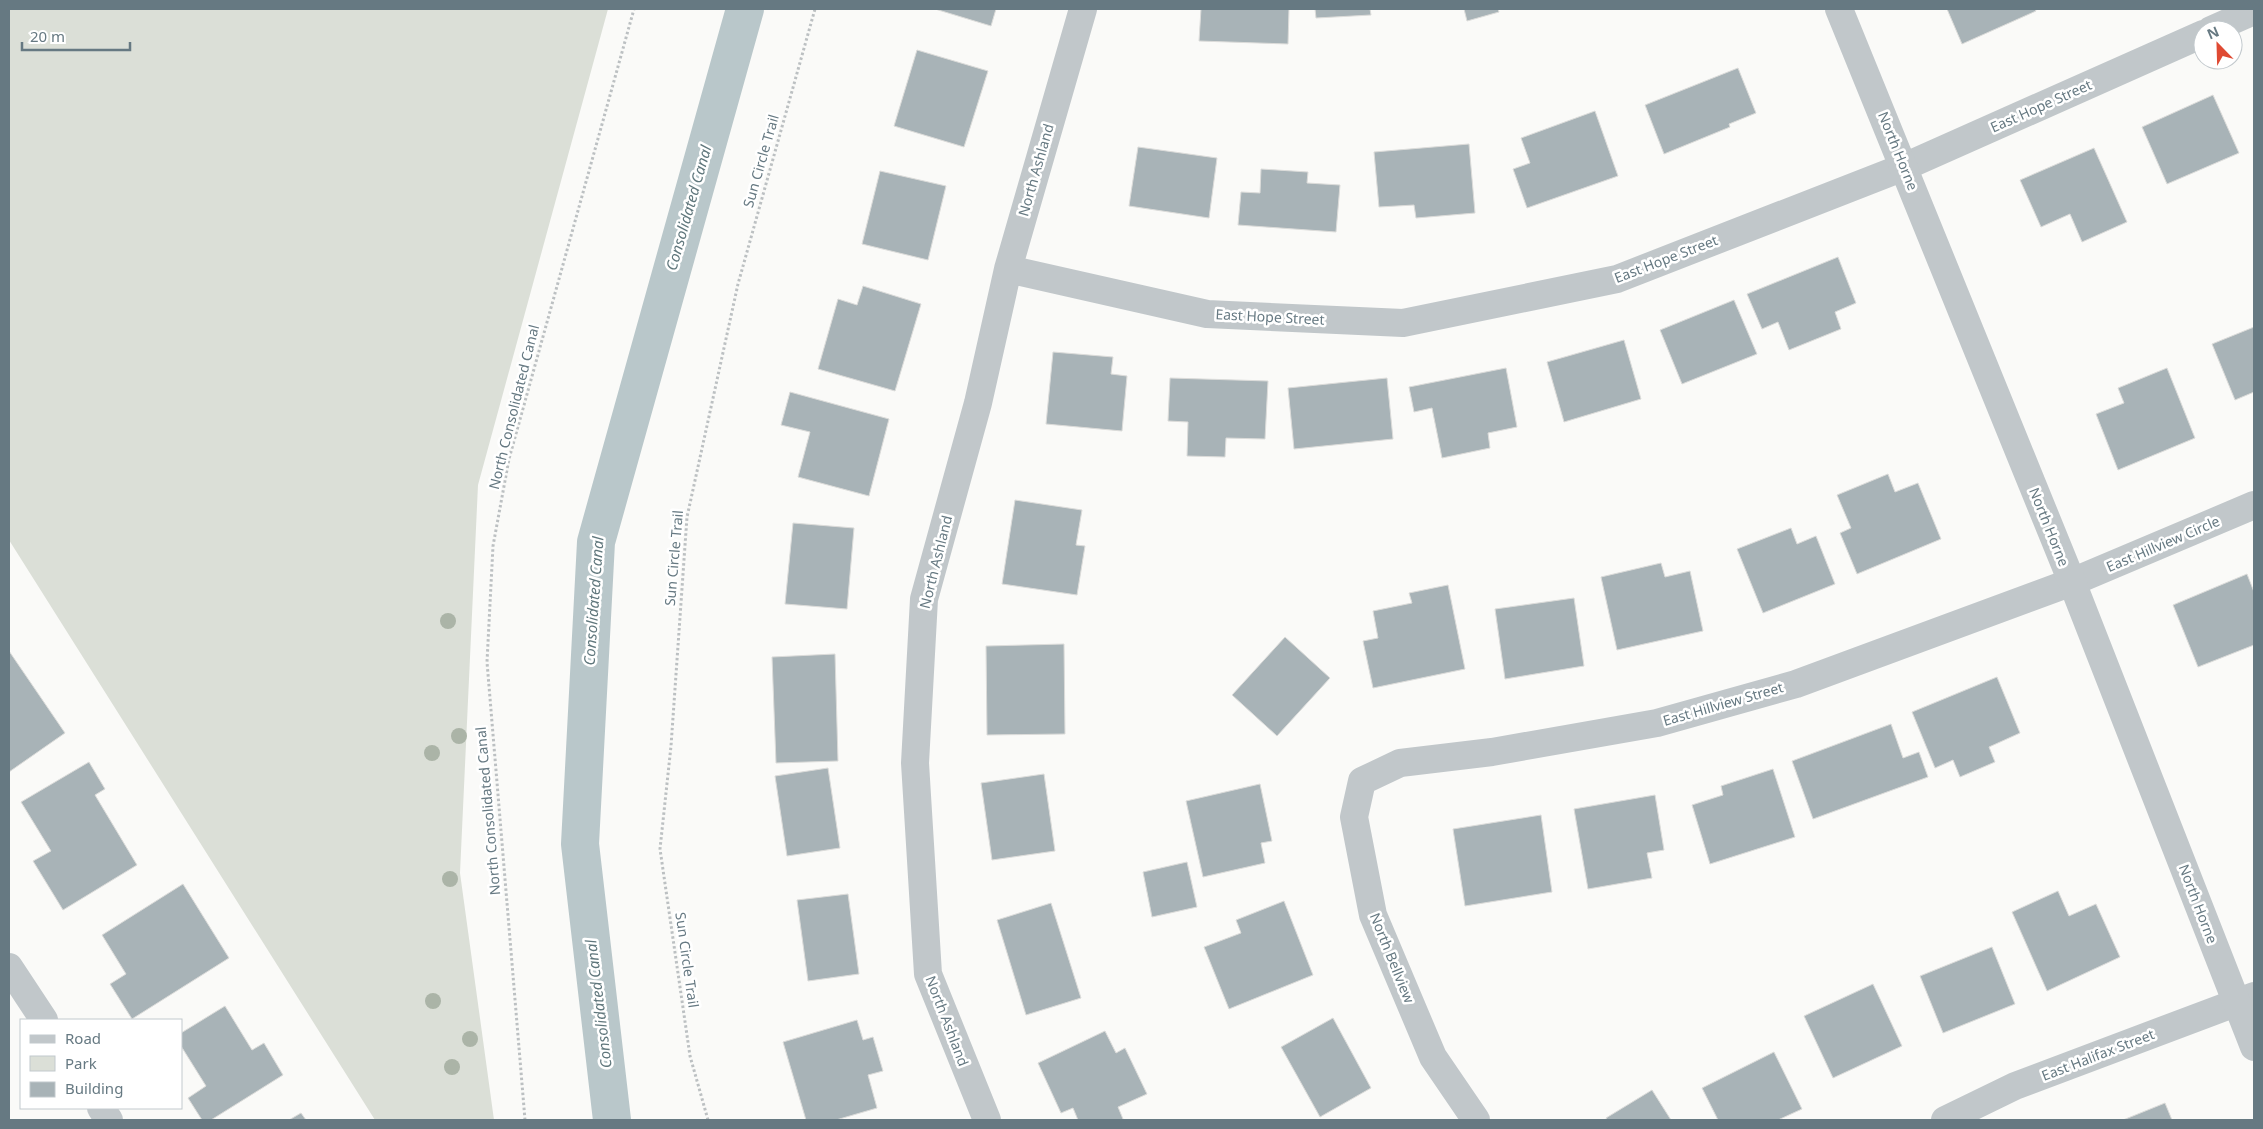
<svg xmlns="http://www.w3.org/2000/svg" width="2263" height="1129" viewBox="0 0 2263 1129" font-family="'Noto Sans',sans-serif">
<rect width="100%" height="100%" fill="#fafaf8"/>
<path fill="#dbdfd7" d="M9 9H608L478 485 460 873 494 1120H375L9 540Z"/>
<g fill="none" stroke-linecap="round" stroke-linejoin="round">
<path stroke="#b9c7ca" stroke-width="38" d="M612 1120 580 844 596 542 745 9"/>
</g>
<path fill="#a8b3b7" stroke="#dcdcda" d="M935 9H996L991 26Z
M1201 9H1289L1288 44 1199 41Z
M1315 9H1375H1370L1371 15 1316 18Z
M1464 9H1498L1499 12 1467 21Z
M1947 9H2035L2036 11 1962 44Z
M917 50 988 71 964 147 894 126Z
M1738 68 1756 113 1729 124 1730 127 1664 154 1645 105Z
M2213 95 2239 153 2167 184 2142 127Z
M1595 111 1618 176 1527 208 1513 169 1530 163 1521 138Z
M1469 144 1475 213 1416 218 1414 205 1379 207 1374 152Z
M1138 147 1217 158 1209 218 1129 206Z
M2094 148 2127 222 2082 242 2070 214 2041 227 2020 180Z
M1261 169 1308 172 1307 183 1340 185 1336 232 1238 225 1241 192 1260 193Z
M880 171 946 186 928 260 862 244Z
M1838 257 1856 303 1835 312 1841 329 1789 350 1778 322 1762 329 1747 294Z
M863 286 921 304 895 391 818 369 838 299 857 305Z
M1734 300 1757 354 1682 384 1660 330Z
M2254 327V392L2235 400 2212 344Z
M1624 340 1641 399 1564 422 1547 362Z
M1053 352 1113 357 1111 374 1127 376 1122 431 1046 424Z
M1506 368 1517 427 1488 433 1490 448 1442 458 1432 408 1414 412 1409 387Z
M2167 368 2195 438 2118 470 2096 414 2124 403 2118 388Z
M1170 378 1268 381 1265 439 1226 438 1225 457 1187 456 1188 422 1168 421Z
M1387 378 1393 439 1294 449 1288 388Z
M790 392 889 419 869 496 798 477 810 432 781 425Z
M1888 474 1895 492 1918 483 1941 539 1857 574 1840 533 1851 528 1837 495Z
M1015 500 1082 510 1076 545 1085 546 1077 595 1002 584Z
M793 523 854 528 847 609 785 604Z
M1791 528 1797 544 1816 536 1835 584 1763 613 1737 549Z
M1661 563 1665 577 1690 571 1703 631 1617 650 1601 577Z
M2247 574 2254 592V645L2198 667 2173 605Z
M1448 585 1465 669 1373 688 1363 641 1378 638 1373 611 1412 603 1409 593Z
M1574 598 1584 666 1505 679 1495 609Z
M1285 637 1330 678 1277 736 1232 695Z
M1064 644 1065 734 987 735 986 646Z
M9 651 65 733 9 772Z
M835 654 838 761 776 763 772 657Z
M1997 677 2020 733 1989 747 1995 762 1960 777 1953 760 1935 768 1912 712Z
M1891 724 1903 758 1919 752 1928 777 1813 819 1792 761Z
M89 762 105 789 95 795 137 865 63 910 33 861 51 851 21 802Z
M828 768 840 848 787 856 775 776Z
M1773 769 1795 837 1710 864 1692 805 1723 795 1721 786Z
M1044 774 1055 851 992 860 981 783Z
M1260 784 1272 841 1261 843 1265 863 1203 877 1186 801Z
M1655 795 1664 850 1647 853 1652 878 1588 889 1574 809Z
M1541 815 1552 892 1465 906 1453 829Z
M1187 862 1197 907 1152 917 1143 872Z
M183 884 229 958 132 1019 110 984 126 974 102 935Z
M2058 891 2069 916 2096 904 2120 957 2047 991 2012 912Z
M848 894 859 974 808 981 797 900Z
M1284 901 1313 975 1229 1009 1204 947 1241 933 1236 920Z
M1051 903 1081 998 1026 1015 997 920Z
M1992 947 2015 1004 1943 1033 1920 976Z
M1873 984 1902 1046 1833 1078 1804 1016Z
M225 1006 252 1050 264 1043 283 1075 211 1120H202L188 1098 206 1086 181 1046V1033Z
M1333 1018 1371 1088 1320 1117 1281 1047Z
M857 1020 863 1040 873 1037 883 1071 868 1075 877 1108 836 1120H806L783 1042Z
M1105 1031 1116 1053 1125 1048 1147 1094 1118 1107 1123 1119 1120 1120H1078L1073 1108 1061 1113 1038 1063Z
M1774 1052 1802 1109 1778 1120H1718L1702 1088Z
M1652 1090 1671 1120H1607L1606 1118Z
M2165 1103 2172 1120H2123Z
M301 1113 306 1120H289Z"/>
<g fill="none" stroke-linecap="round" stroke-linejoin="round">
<path stroke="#bcc0c2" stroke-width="3" stroke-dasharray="2.5 2.5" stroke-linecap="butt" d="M525 1120 487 662 493 546 509 459 634 9
M708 1120 690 1056 660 849 671 746 687 517 738 284 815 9"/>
<path stroke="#c1c7ca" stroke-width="28" d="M2211 30 2254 11
M1008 269 1207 314 1403 323 1617 279 1904 167 2203 34
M9 967 44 1020
M101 1108 109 1120
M987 1120 928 974 915 763 924 599 978 403 1008 269 1083 9
M1476 1120 1433 1057 1373 915 1354 817 1362 781 1400 763 1492 752 1657 723 1796 684 2072 582 2254 505
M1945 1120 2015 1086 2254 996"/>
<path stroke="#c1c7ca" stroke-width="28" d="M1839 9 2072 582 2254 1047"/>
</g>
<g fill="#abb4a7">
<circle cx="448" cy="621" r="8"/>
<circle cx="459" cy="736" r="8"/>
<circle cx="432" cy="753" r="8"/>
<circle cx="450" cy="879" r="8"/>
<circle cx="433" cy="1001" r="8"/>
<circle cx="470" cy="1039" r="8"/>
<circle cx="452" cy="1067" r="8"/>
</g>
<g text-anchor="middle" stroke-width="5" stroke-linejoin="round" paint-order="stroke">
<g font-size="14" fill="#667982" stroke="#fff">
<text transform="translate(2041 106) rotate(-24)" y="5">East Hope Street</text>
<text transform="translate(1898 151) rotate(68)" y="5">North Horne</text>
<text transform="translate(761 161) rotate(-74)" y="5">Sun Circle Trail</text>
<text transform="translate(1036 170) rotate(-74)" y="5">North Ashland</text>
<text transform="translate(1666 259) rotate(-21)" y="5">East Hope Street</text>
<text transform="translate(1270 317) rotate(3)" y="5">East Hope Street</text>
<text transform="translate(514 407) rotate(-76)" y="5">North Consolidated Canal</text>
<text transform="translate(2049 527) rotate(68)" y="5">North Horne</text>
<text transform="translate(2163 544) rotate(-23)" y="5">East Hillview Circle</text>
<text transform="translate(674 558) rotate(-85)" y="5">Sun Circle Trail</text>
<text transform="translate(936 562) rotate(-76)" y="5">North Ashland</text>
<text transform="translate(1723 704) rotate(-16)" y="5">East Hillview Street</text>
<text transform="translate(488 811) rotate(-95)" y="5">North Consolidated Canal</text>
<text transform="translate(2198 904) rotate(69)" y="5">North Horne</text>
<text transform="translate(1392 958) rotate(68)" y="5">North Bellview</text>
<text transform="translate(687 960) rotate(82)" y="5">Sun Circle Trail</text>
<text transform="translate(947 1021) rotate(69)" y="5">North Ashland</text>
<text transform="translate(2098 1055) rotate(-21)" y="5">East Halifax Street</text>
</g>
<g font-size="15" font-style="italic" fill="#60777c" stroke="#fff">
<text transform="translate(689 208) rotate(-74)" y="5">Consolidated Canal</text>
<text transform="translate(594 601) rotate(-86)" y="5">Consolidated Canal</text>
<text transform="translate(599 1004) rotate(-97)" y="5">Consolidated Canal</text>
</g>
</g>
<rect width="2263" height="1129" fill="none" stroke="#667982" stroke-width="20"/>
<rect x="20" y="1019" width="162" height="90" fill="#ffffff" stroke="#c2c9cd"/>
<rect x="30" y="1035" width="25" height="8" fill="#c1c7ca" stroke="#c2c9cd"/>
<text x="65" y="1044" font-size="15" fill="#667982">Road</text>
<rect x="30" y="1056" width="25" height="15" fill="#dbdfd7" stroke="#c2c9cd"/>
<text x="65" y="1069" font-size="15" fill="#667982">Park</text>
<rect x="30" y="1082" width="25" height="15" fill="#a8b3b7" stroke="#c2c9cd"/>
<text x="65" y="1094" font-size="15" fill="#667982">Building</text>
<g transform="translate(2218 45) rotate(337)"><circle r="24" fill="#ffffff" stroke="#c2c9cd"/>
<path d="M0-4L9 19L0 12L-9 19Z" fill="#df4a33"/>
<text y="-8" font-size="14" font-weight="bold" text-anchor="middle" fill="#667982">N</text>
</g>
<path d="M22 42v8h108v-8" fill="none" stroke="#667982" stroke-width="2.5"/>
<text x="30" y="42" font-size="15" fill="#667982" stroke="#ffffff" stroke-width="4" paint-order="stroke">20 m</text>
</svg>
